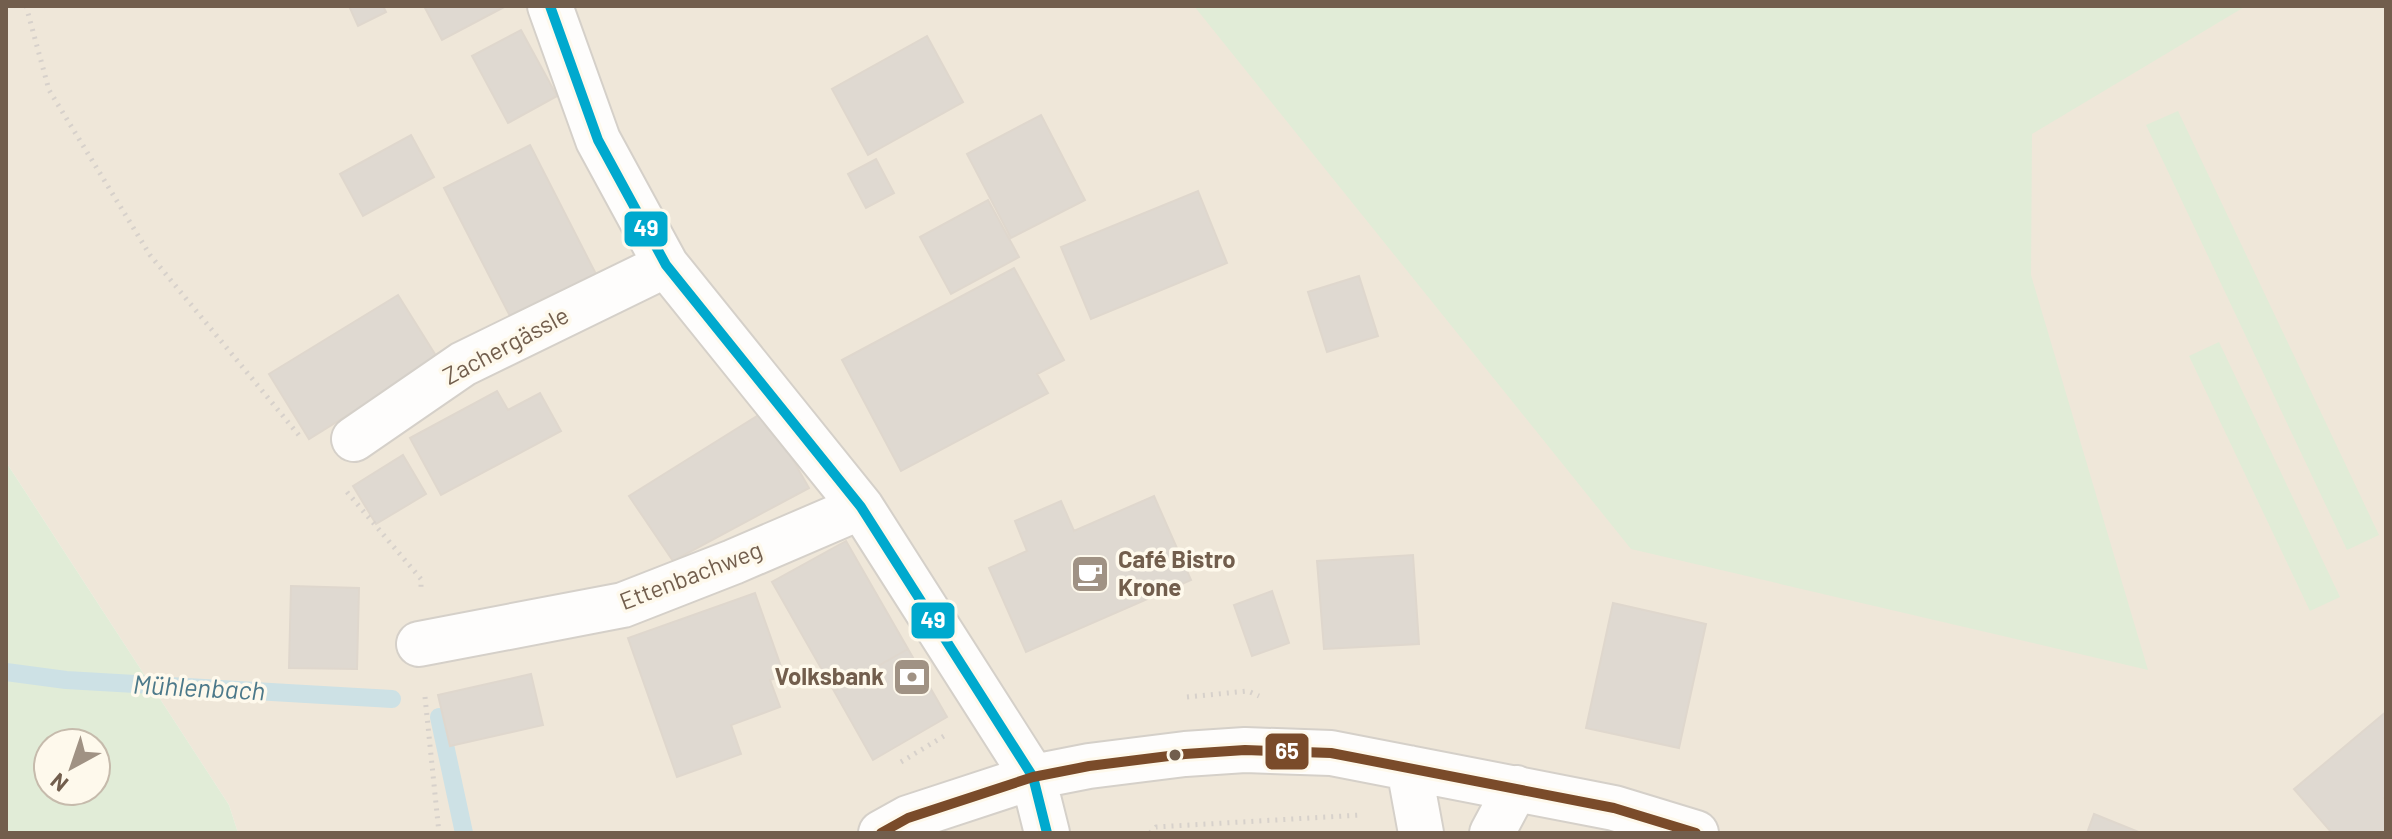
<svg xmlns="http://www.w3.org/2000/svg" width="2392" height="839" viewBox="0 0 2392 839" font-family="Barlow,sans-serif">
<rect width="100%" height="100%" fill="#f6f3eb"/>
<path fill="#efe7d9" d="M6 6H2386V833H238L229 805 6 462Z"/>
<path fill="#e1ecd7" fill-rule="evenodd" d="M1194 6H2246L2032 134 2031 275 2148 670 1631 549Z
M2178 111 2379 535 2347 550 2146 125Z
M2219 342 2340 597 2310 611 2189 356Z
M6 462 229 805 238 833H6ZM48 743H96V791H48Z"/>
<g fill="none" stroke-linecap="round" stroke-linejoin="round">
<path stroke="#cde1e5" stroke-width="18" d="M6 672 66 680 392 699
M439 717 464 833"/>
</g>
<path fill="#dfd9d1" stroke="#dfd7cd" stroke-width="2" d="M349 6H383L386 12 358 26Z
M424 6H506L442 40Z
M521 30 557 96 508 123 472 56Z
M927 36 963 102 868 155 832 89Z
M1041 115 1085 200 1011 238 967 154Z
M411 135 434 177 363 216 340 174Z
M530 145 597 276 512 320 444 188Z
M876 159 894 193 866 208 848 174Z
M1198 191 1227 263 1091 319 1061 247Z
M988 200 1019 257 951 294 920 237Z
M1014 268 1064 360 1037 374 1048 393 901 471 842 360Z
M1359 276 1378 336 1327 352 1308 292Z
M398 295 438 359 309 439 269 374Z
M497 391 508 410 540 393 561 431 441 495 410 438Z
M765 411 809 488 673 561 629 496Z
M403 455 426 494 376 524 353 486Z
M1154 496 1191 580 1026 652 989 568 1027 551 1015 521 1061 501 1074 531Z
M846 541 908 649 834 691 772 582Z
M1413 555 1419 644 1324 649 1317 561Z
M291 586 359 588 357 669 289 668Z
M1272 591 1289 643 1252 656 1234 605Z
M755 593 784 675 770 680 780 707 731 725 741 754 677 777 628 638Z
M1613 603 1706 624 1679 748 1586 728Z
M908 649 947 717 873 760 834 691Z
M531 674 543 725 450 746 438 695Z
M2386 712V796L2384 798 2386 801V833H2332L2294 789Z
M2094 814 2141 833H2087Z"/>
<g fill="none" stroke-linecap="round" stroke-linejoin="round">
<g stroke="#d5d0c9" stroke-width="48">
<path id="minor" d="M550 6 598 140 666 265 861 507 1033 777 1047 833
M354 439 463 364 666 265
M419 644 623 605 733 562 861 507
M1409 768 1421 833
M881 833 908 818 1033 777 1089 766 1185 754 1245 750 1331 753 1614 808 1696 833
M1492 833 1516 788"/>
</g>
<path stroke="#d7d1cb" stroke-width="5" stroke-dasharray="2 6" stroke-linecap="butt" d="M26 6 49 90 150 255 302 439
M347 492 421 579V591
M425 697 439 833
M1187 697 1248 691 1259 696
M901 762 944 736
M1150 833 1156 827 1361 815"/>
<use href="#minor" stroke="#fefdfc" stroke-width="44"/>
<g stroke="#fef9ec" stroke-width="16">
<path id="bus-1" d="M550 6 598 140 666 265 861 507 1033 777 1047 833"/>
</g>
<g stroke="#fef9ec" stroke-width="16">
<path id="bus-2" d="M881 833 908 818 1033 777 1089 766 1185 754 1245 750 1331 753 1614 808 1696 833"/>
</g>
<use href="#bus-1" stroke="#00a9ce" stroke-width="10"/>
<use href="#bus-2" stroke="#7a4b2a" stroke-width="10"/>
</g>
<defs>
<g id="cafe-square" transform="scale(2)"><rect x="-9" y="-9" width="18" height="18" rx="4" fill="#a09284" stroke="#fef9ec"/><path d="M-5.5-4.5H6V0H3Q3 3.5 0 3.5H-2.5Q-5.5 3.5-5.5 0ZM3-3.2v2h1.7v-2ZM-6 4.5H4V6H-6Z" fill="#fff"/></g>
<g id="bank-square" transform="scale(2)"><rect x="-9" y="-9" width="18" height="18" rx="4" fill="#a09284" stroke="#fef9ec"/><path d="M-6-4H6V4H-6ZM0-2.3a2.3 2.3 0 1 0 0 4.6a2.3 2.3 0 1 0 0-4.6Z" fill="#fff"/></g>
</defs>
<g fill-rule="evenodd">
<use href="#cafe-square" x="1090" y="574"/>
<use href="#bank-square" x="912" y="677"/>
</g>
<circle fill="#725e4d" stroke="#fef9ec" stroke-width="3" cx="1175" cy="755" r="7"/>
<g text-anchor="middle" stroke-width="7" stroke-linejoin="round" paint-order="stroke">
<g font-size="24" fill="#725e4d" stroke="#fef9ec">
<text transform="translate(506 346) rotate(-28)" y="8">Zachergässle</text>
<text transform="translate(691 576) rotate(-21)" y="8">Ettenbachweg</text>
</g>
<g font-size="24" font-weight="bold" fill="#725e4d" stroke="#fef9ec" text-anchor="start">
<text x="1118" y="568">Café Bistro<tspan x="1118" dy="28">Krone</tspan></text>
<text x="884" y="685" text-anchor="end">Volksbank</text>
</g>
<g font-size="26" font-style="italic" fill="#4c798a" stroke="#fef9ec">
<text transform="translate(199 688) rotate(3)" y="9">Mühlenbach</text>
</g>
</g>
<g stroke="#fef9ec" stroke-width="3">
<rect x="623" y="210" width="46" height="38" rx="8" fill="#00a9ce"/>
<rect x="910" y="601" width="46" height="39" rx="8" fill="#00a9ce"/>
<rect x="1264" y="732" width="46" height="39" rx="8" fill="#7a4b2a"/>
</g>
<g font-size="22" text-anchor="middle" font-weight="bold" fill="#fff">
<text x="646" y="236">49</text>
<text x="933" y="628">49</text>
<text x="1287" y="759">65</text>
</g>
<rect width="2392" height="839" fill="none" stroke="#725e4d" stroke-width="16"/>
<g transform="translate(72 767) rotate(220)"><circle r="38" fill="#fef9ec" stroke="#c6bbac" stroke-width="2"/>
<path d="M0-6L14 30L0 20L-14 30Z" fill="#a09284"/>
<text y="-12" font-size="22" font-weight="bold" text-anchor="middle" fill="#725e4d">N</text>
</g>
</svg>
